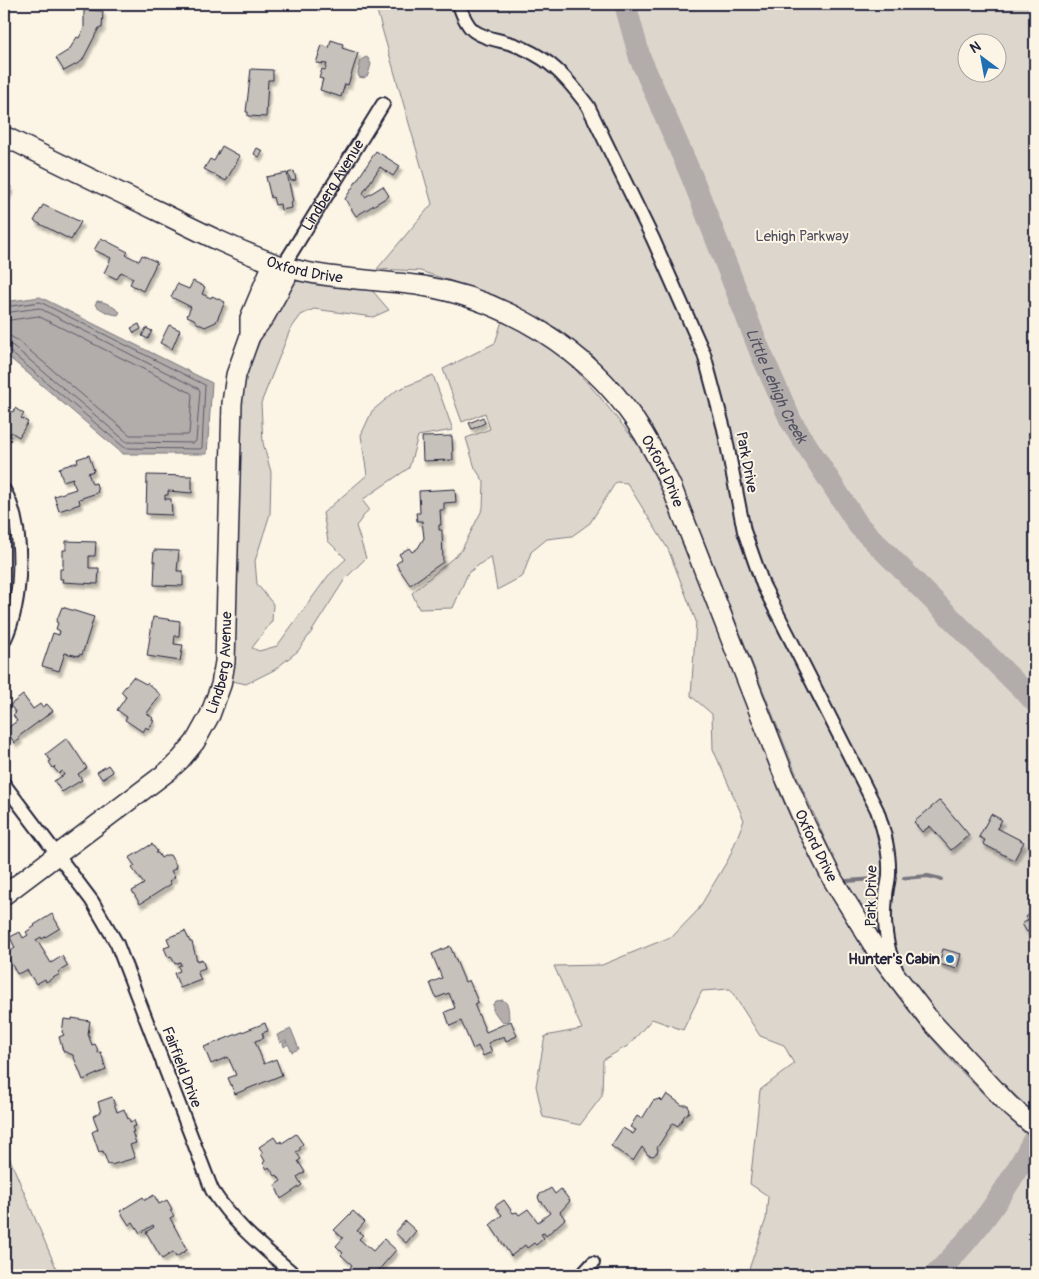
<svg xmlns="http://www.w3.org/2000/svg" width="1039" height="1279" viewBox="0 0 1039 1279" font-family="Pangolin,sans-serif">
<defs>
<filter id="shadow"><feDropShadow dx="2.5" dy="4.5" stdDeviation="1" flood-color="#0004"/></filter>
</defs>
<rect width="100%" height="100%" fill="#fcf5e5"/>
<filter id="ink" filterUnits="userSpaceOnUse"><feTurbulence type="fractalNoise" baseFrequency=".02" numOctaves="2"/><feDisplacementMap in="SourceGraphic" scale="10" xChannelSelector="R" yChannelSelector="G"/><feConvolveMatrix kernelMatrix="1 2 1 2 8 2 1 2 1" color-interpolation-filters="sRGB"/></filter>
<g filter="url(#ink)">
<path fill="#dcd6cc" stroke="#7f7c84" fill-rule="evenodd" d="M375 4H1035V1114L996 1077 947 1025 878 940 846 887 797 776 692 511 657 444 621 389 593 356 558 329 513 304 466 286 420 271 377 269 432 204ZM966 42H996V72H966Z
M297 281H309L371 289 389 310 373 317 314 309 301 315 290 330 261 403 263 443 271 472 270 514 255 561 257 584 273 604 272 621 252 648 259 651 277 646 328 576 346 559 328 541 323 513 367 475 361 435 372 411 397 390 433 375 453 430 418 436 409 468 362 500 369 509 356 526 366 558 345 579 312 631 298 651 274 670 246 684 228 680 240 384 268 323 282 298Z
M502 321 534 337 565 358 600 397 652 462 669 503 781 796C825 898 885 990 961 1071 985 1096 1009 1120 1035 1142V1275H747L766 1219 768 1196 750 1184 760 1090 794 1064 784 1045 760 1036 730 989 702 991 683 1030 652 1019 629 1045 603 1060 602 1096 580 1125 543 1117 536 1086 545 1036 582 1029 554 966 602 965 673 936 698 910 729 858 744 820 713 749 712 714 691 696 696 621 668 549 627 483 616 482 590 523 572 536 547 539 531 552 523 576 497 590 491 556 468 573 453 608 419 609 412 593 461 551 483 508 484 482 475 468 466 438 490 429 485 413 462 422 443 369 495 343Z
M4 1145 59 1275H4Z"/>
<path fill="#b2adab" stroke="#78757e" d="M366 57 368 58 371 64 368 75 364 78 359 77 358 73 361 60Z
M40 297 212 383 207 454H123L4 353V302Z
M97 301C107 302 112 306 120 312L118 315C109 314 103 311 95 305Z
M503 1000C510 1005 508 1011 509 1019L506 1022 501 1021 493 1010V1004L496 1001Z
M291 1029 299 1049 292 1052 288 1044 284 1047 283 1043 286 1042 287 1043 286 1040 280 1043 277 1035Z"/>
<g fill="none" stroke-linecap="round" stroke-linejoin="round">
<path stroke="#5c5a68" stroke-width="1" d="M4 307 40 302 205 385 202 448 200 449 125 448 9 351 4 350
M4 313 39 308 199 389 200 391 196 441 194 443 127 442 13 346 4 343
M4 321 38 316 191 393 192 395 189 434 187 435H130L17 340 10 336H4"/>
<path stroke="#78757e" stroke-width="4" d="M904 878 928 876 941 879
M846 881 875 879"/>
<g stroke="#b2adab" stroke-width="22">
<path id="s1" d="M625 4 640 58 692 177 760 351 791 421 859 526 1035 702"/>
<path d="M935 1275C978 1232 1007 1191 1035 1137"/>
</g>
</g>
<path fill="#c6c1bb" stroke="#22223b" filter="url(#shadow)" d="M84 10 103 11 102 28H99L82 61 64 71 56 58 69 50 77 37 79 38 84 28Z
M331 40 343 44 342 48 358 53 348 85 345 84 341 97 320 90 323 79 319 78 322 69 325 70 327 64 316 63 322 45 329 48Z
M251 69 273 70V80H268L266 117 248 116V112H246Z
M222 146 240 156 226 181 204 169 210 159 214 161Z
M257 148 263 151 259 157 254 154Z
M376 151 400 166 393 176 380 167 363 193 365 197 383 186 389 196 356 216 345 199Z
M294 171 296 180 291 181 288 173Z
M287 173 293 202H291L292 208 281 210 280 204 275 205 273 197 271 198 266 177Z
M4 184 11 187 4 201Z
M43 205 81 222 71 240 34 221Z
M101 238 128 252 126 255 139 261 142 255 157 262 143 291 130 284 133 278 121 272 117 279 104 273 111 258 94 250Z
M193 281 205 287 202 294 211 298 212 296 225 302 216 322 205 327 197 323 194 319 187 316 191 307 171 297 177 284 189 289Z
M139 324 141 329 134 333 131 328Z
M169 325 180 330 172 349 160 343Z
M146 328 152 331 148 339 142 336Z
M4 407 13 412 15 408 24 414 21 418 28 422 19 437 11 432 10 435 5 432 6 429 4 427Z
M483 417 485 423 472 429 469 423Z
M452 436 453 460 423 461 422 437Z
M89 455 94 471 88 473 92 484 96 483 98 490 97 493 79 499 80 504 59 511 54 496 76 489 72 480 73 478 63 481 59 468 78 462 77 459Z
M147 475 192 476V493L168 491V495H165V499H171L172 515 146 514Z
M455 489 456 502 444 503V510H440L441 525H439V530H442L443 562 410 585 396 564 402 559 399 554 409 548 412 552 418 548 424 538 422 521H417L416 513H420L419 491Z
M66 541 96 542 95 556H89V568H99L98 584 62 582 63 579H60V569H63V550H66Z
M154 550 179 551 177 571H183V586L154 585 155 561H153Z
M62 607 94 617 82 655 79 654V656L74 655 65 653 59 671 42 666 53 633 59 635 60 631 56 629 58 623 56 622Z
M153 617 180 621 179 636H175L174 644 183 645 180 661 147 656Z
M133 677 146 684 147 683 161 695 147 713 153 718 152 720 154 721 148 729 146 727 143 732 125 720 127 717 117 710 126 697 121 692Z
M23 695 33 709 40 704 42 707 47 704 53 711 18 737 20 739 15 743 5 730 17 721 13 715 16 713 10 705Z
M67 738 87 768 78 774 82 780 62 792 54 781 64 775 62 771 59 774 54 768 55 766 53 768 49 762 51 761 46 754Z
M108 765 113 772 102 779 97 772Z
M940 800 969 835 951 850 930 826 922 832 914 822Z
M991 814 1002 820 997 828 1024 842 1014 860 983 844 985 840 979 837Z
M152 844 157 851 155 853H158L161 858 166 855H170L176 865 175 869 171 871 175 877 169 881 171 884 140 904 132 891 144 884 132 868 135 866 129 858Z
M1031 913 1035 919 1033 924 1035 926 1027 932 1022 924 1028 920 1026 917Z
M52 914 60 928 42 939 41 937 36 940 37 942H38L51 963 62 956 68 966 58 972 60 974 46 982 45 979 36 984 27 970 17 974 6 954 15 948 10 937 20 932 23 938 28 935 26 932 35 926 34 925Z
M185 931 190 942H192L197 961 202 959 205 968 197 971 201 980 180 988 174 973 180 971 178 966 181 965 180 962 175 964 171 956 168 957 164 948 170 946 167 938Z
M450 946 465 982 469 980 478 1002 474 1004 486 1032 511 1021 517 1036 506 1041 504 1036 488 1043 492 1052 483 1056 478 1046 473 1049 461 1021 450 1026 445 1012 455 1008 449 993 436 998 430 983 442 978 432 954Z
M943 949 961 954 957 969 939 964Z
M72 1018 90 1021 88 1034 92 1045 95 1044 97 1048 98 1053 101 1052 106 1070 83 1080 73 1055 63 1051 59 1037 64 1035 62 1032 64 1019 72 1020Z
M265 1023 268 1031 262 1033 264 1038 255 1041 264 1064 276 1059 282 1075 235 1094 228 1078 236 1075 228 1057 211 1064 204 1047Z
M667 1094 682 1105H688L689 1112 685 1115 678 1126 673 1123 657 1148 658 1150 657 1153 653 1156 648 1155 642 1147 633 1161 611 1146 623 1128 633 1134 636 1130 630 1127 637 1116 642 1119 653 1101 659 1099 662 1102Z
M112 1097 117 1112 124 1109 128 1119 129 1118 130 1122 134 1120 136 1126 132 1127 134 1132H132L136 1143 130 1145 135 1158 111 1165 110 1164 108 1165 103 1151 99 1152 92 1132 98 1129 93 1116 101 1112 98 1102Z
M296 1134 303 1144 300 1147V1150L296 1152 301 1159 298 1161 305 1172 297 1177 302 1185 281 1199 275 1185 281 1181 277 1175 275 1176 269 1167 267 1169 263 1163 265 1161 261 1154 263 1153 259 1147 274 1137 278 1143 281 1141 282 1143Z
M551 1188 555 1194 561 1189 570 1201 560 1212 565 1219 546 1236 544 1233 541 1234 544 1238 536 1245 534 1243 527 1248 525 1245 511 1256 490 1225 502 1215 495 1206 504 1200 513 1213 517 1212 519 1215 528 1209 538 1222 550 1213 542 1202H540L538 1197 541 1193H543Z
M154 1195 159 1204 167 1200 172 1209 170 1210 174 1216 170 1218 187 1250 176 1257 173 1252 162 1259 146 1232 154 1227 153 1225 140 1233 133 1222 129 1225 120 1211 143 1197 145 1200Z
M353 1211 365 1222 357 1231 363 1235 359 1239 373 1251 384 1239 396 1250 376 1273 374 1271 371 1275H363L358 1270 356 1273 350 1268 352 1265 341 1255 343 1253 336 1246 343 1238 334 1230Z
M405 1221 416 1231 406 1243 395 1233Z
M706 1267 716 1275H697L701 1273Z"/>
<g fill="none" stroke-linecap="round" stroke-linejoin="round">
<g stroke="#22223b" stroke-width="16">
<g id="street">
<path d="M459 4C468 34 477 35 505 42 518 45 532 52 543 59 561 71 575 89 588 106L653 239 704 354 724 429 744 531 763 585 877 810C884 830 890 852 889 874 889 882 886 889 886 897 883 921 886 948 896 969"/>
<path id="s2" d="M283 266 383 104"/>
<path d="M4 490C26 528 23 602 4 641"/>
<path d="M4 784 92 901 117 944 212 1190C233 1224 265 1249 295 1275"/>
<path d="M582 1275 593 1263"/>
</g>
</g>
<g stroke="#22223b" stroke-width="22">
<g id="secondary">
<path id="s3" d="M4 136C56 162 108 187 160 212 200 232 240 252 282 266 327 280 376 279 423 286 506 300 586 349 634 419 649 441 661 464 672 488L782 770 806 826 833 880 877 951 929 1019 1008 1104 1035 1127"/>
<path d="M283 266 286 278 265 316 250 336V318L269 273Z"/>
<path id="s4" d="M4 895 167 772 180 760 195 742 210 715 221 685 225 662 232 403 236 375 250 336"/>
</g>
</g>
<use href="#street" stroke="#fcf5e5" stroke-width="12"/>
<use href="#secondary" stroke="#fcf5e5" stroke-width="19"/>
</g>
</g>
<circle fill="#1f6fb2" stroke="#fcf5e5" stroke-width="2" cx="950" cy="959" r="5"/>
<g text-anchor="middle" stroke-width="4" stroke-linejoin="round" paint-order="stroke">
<g font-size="15" fill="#22223b" stroke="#fcf5e5">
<text dy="5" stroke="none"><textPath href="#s2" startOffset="95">Lindberg Avenue</textPath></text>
<text dy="5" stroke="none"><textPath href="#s3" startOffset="330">Oxford Drive</textPath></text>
<text transform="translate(747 462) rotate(79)" y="5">Park Drive</text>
<text dy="5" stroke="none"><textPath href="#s3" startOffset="765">Oxford Drive</textPath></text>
<text dy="5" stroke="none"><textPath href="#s4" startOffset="330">Lindberg Avenue</textPath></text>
<text dy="5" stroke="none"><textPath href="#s3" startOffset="1170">Oxford Drive</textPath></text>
<text transform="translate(871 896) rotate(-89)" y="5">Park Drive</text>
<text transform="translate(182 1067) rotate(69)" y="5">Fairfield Drive</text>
</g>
<g font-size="15" fill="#504f5f" stroke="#fcf5e5">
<text x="802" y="241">Lehigh Parkway</text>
</g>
<g font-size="15" font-weight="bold" fill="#22223b" stroke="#fcf5e5" text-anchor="end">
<text x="940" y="964">Hunter's Cabin</text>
</g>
<g font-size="16" font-style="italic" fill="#545362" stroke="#fcf5e5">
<text dy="6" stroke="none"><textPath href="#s1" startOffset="411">Little Lehigh Creek</textPath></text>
</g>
</g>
<rect width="1039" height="1279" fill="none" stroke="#fcf5e5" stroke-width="20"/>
<rect x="10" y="10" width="1019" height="1259" fill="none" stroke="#22223b" stroke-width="2" filter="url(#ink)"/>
<g transform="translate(982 58) rotate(328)"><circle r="24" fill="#fcf5e5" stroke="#a5a1a1"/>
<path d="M0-4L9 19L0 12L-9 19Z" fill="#1f6fb2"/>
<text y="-8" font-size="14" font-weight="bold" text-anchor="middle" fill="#22223b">N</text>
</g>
</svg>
